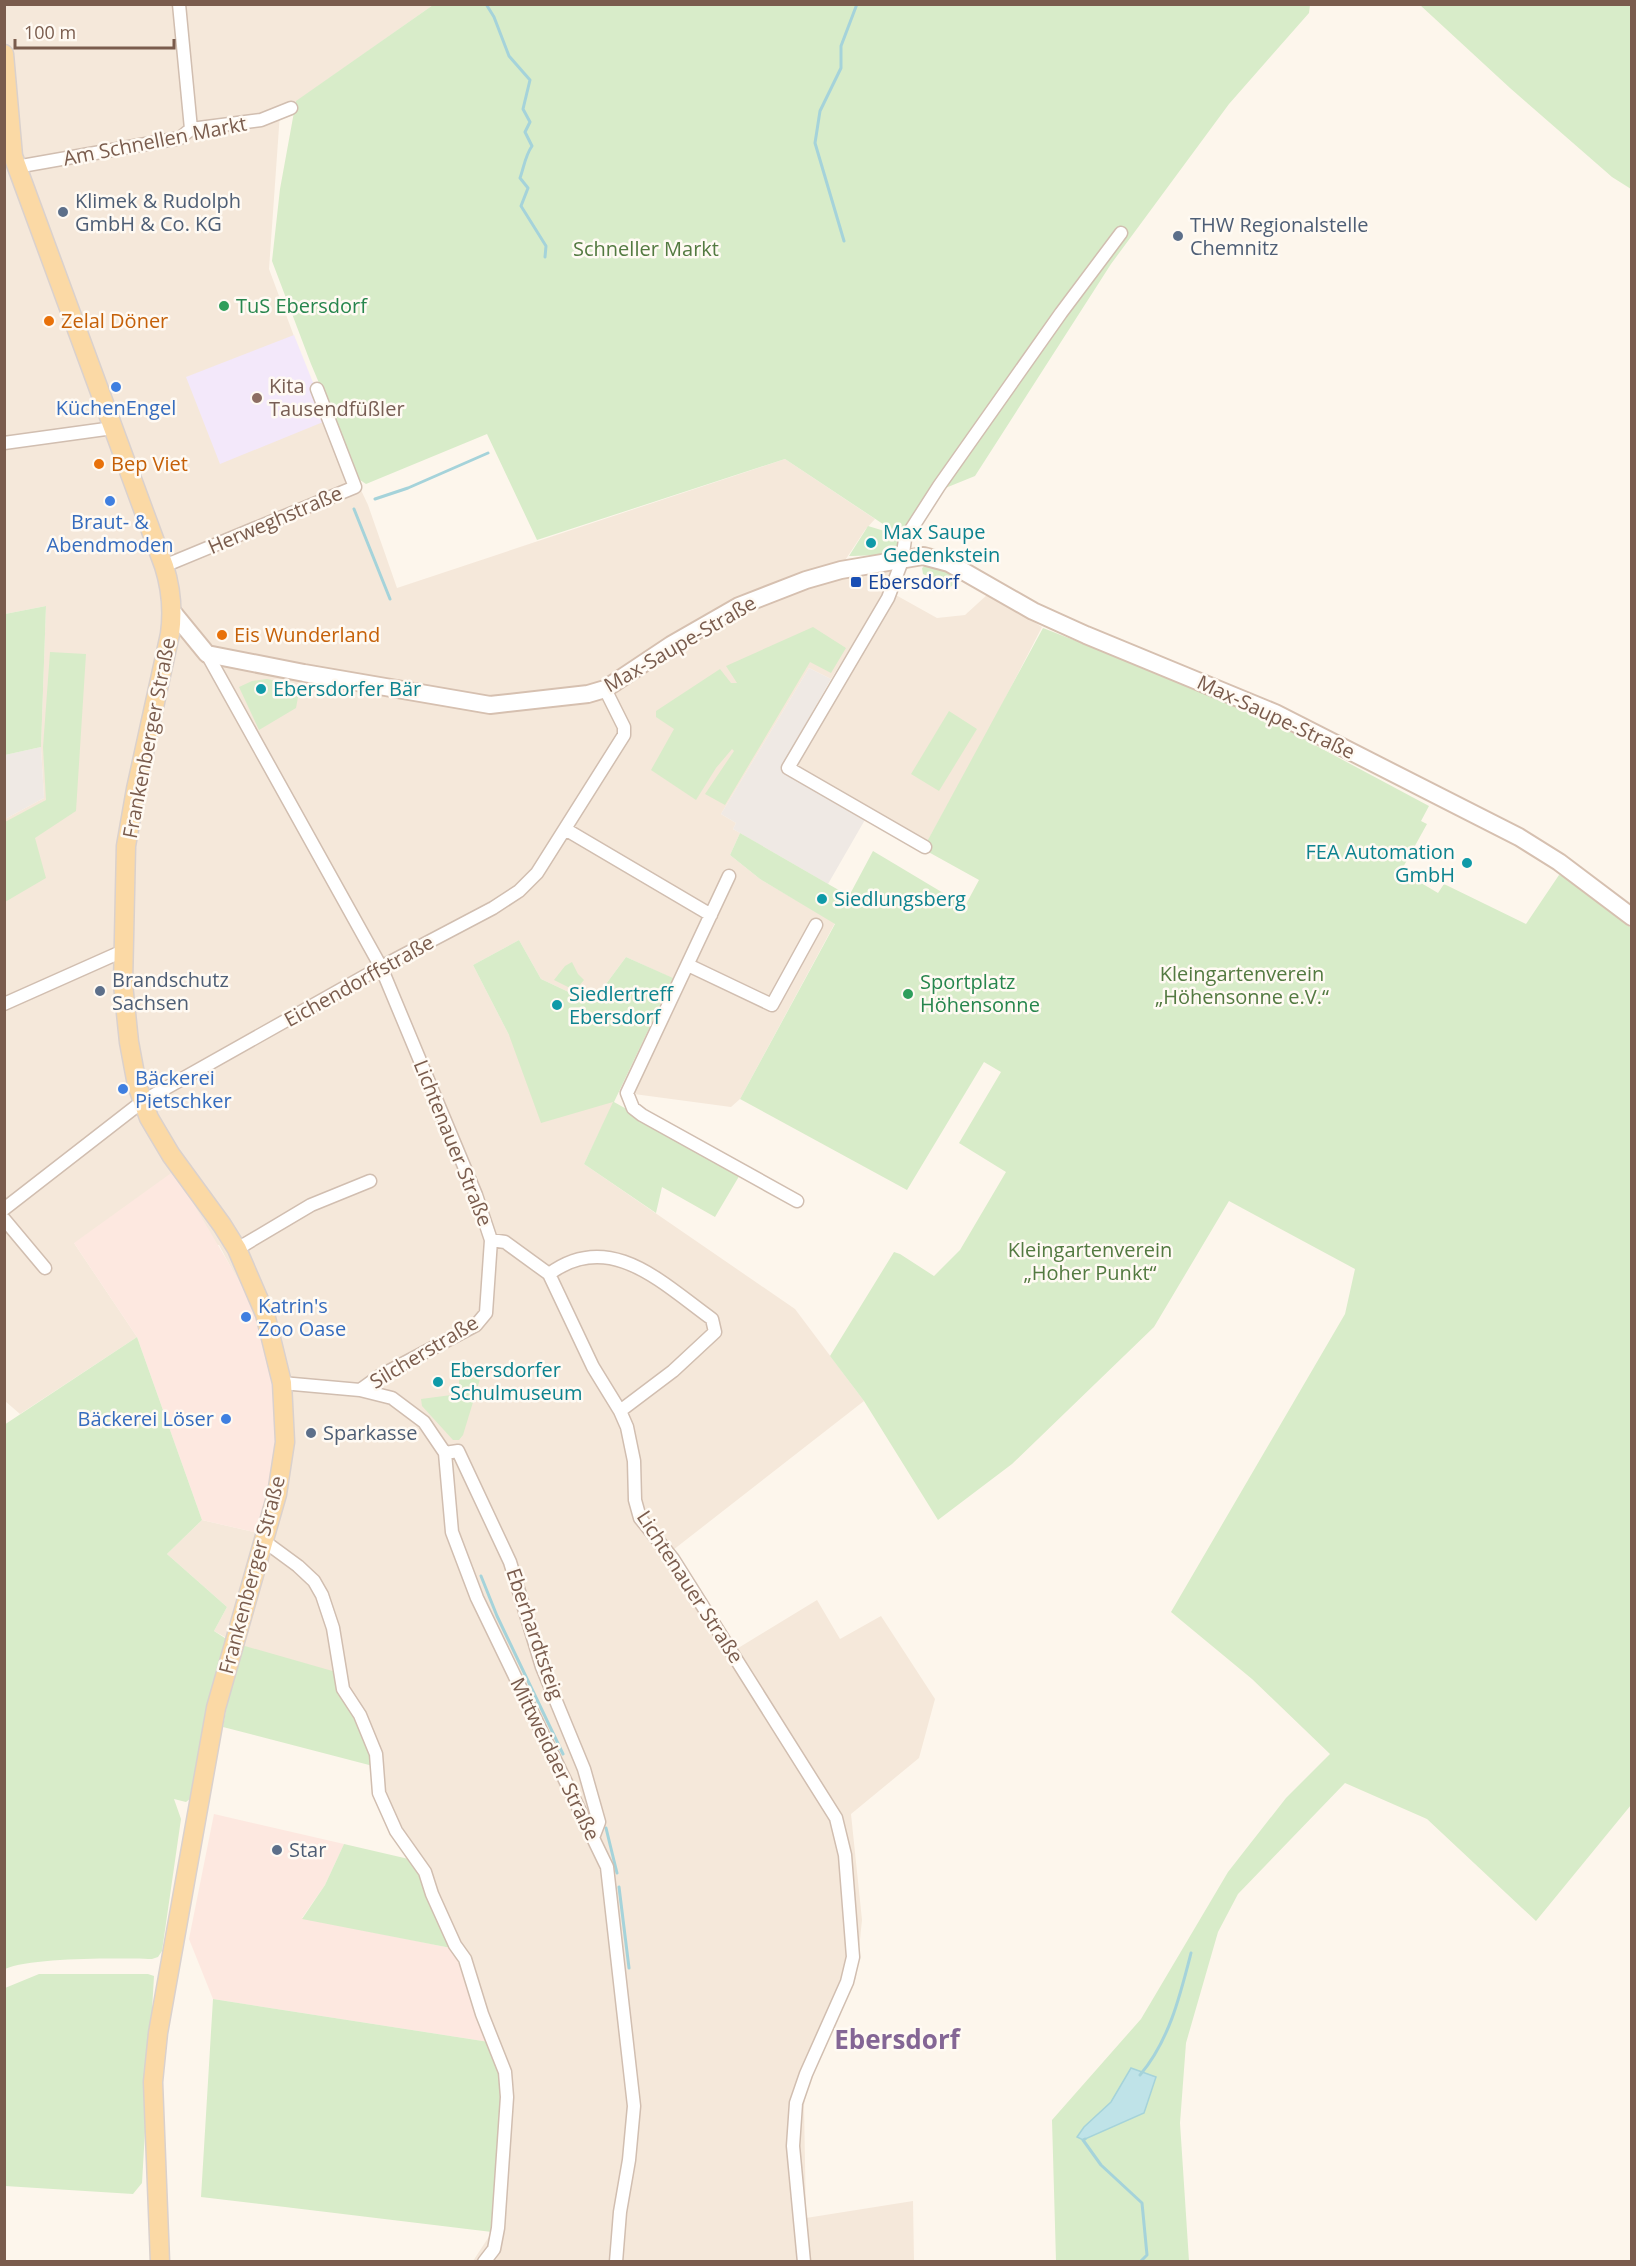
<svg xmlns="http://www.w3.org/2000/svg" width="1636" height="2266" viewBox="0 0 1636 2266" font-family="'Open Sans',sans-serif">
<rect width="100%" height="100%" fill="#fdf6ec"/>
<path fill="#f5e8da" d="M4 5H433L280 113 269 269 314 390 368 505 397 588 785 459 875 519 865 530 840 568 895 571 885 593 831 679 809 668 721 814 736 823 733 829 740 833 730 855 760 879 835 923 740 1099 731 1107 619 1092 672 978 626 957 592 1003 541 979 519 940 473 965 509 1035 614 1102 584 1164 795 1309 864 1401 673 1550 735 1650 817 1600 840 1639 881 1616 935 1699 919 1758 851 1814 862 1920 856 1978 808 2084 804 2105 806 2218 913 2201 914 2261H473L492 2232 500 2067 426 1890 392 1830 373 1755 238 1644 214 1631 227 1607 167 1554 202 1520 271 1536 241 1286 219 1245 74 1243 137 1337 20 1414 5 1401V819L44 798 41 747 46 606 5 614Z
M894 594 937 618 965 615 988 594 1042 627 993 722 926 844 792 766Z"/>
<path fill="#fde8e0" d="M174 1171 282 1353 271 1536 202 1520 137 1337 74 1243Z
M214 1814 344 1844 325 1885 302 1918 451 1948 463 1963 489 2042 213 1999 189 1939Z"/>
<path fill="#efe9e4" d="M809 668 831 679 780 769 866 818 828 884 733 829 736 823 721 814Z
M41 747 44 798 5 819V755Z"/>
<path fill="#f3e8fa" d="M294 335 328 420 220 464 186 377Z"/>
<path fill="#d8ecc9" d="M433 5H1310L1309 13 1229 104 1111 264 975 476 938 491 903 554 853 556H849L868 526 901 536 785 459 537 540 487 434 366 484 360 480 311 364 272 261 280 189 296 101Z
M1420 5H1631V189L1612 177 1510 88Z
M926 565H938L958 577 955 584 950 587 923 574 922 568Z
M46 606 41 747 5 755V614Z
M813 627 846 648 831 673 810 662 725 805 705 794 734 751 732 749 716 768 696 800 651 770 674 729 656 717V711L720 669 731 683H737L726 666Z
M1043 628 1240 705 1429 806 1421 821 1427 824 1401 871 1438 893 1444 884 1526 924 1559 875 1565 877 1631 928V1805L1536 1921 1427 1819 1345 1783 1238 1894 1218 1932 1186 2043 1180 2123 1189 2261H1056L1052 2120 1141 2019 1228 1872 1286 1798 1330 1754 1252 1679 1171 1612 1345 1314 1355 1269 1229 1201 1154 1327 1012 1464 938 1520 864 1401 830 1356 894 1252 900 1254 934 1276 960 1250 1006 1172 959 1143 1001 1072 984 1062 907 1190 740 1099 835 924 760 879 730 855 740 833 849 896 873 851 965 906 979 880 923 849Z
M50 652 86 654 76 811 35 838 46 878 5 902V822L46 800 43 747Z
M267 679 300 686 296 708 259 730 239 687 252 681Z
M949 711 977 729 939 791 911 774Z
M519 940 541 979 592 1003 626 957 673 978 614 1102 741 1173 715 1217 662 1187 656 1213 584 1164 613 1102 541 1123 509 1035 473 965Z
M572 962 578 974 584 980 578 987 572 989 554 980 565 966Z
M137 1337 202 1520 167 1554 227 1607 214 1631 228 1640 204 1720 191 1798 186 1802 174 1799 181 1819 162 1951 158 1957 152 1959C119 1958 32 1957 5 1969L4 1425Z
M482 1367 481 1376 463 1435 459 1440H453L422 1406 421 1399 459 1394V1369Z
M238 1644 336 1672C350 1701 371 1734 373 1766L223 1727Z
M344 1844 413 1860 451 1948 302 1919 325 1885Z
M39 1974H148L154 1976 142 2183 133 2194 5 2186V1988Z
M213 1999 489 2042 500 2067 503 2093 492 2232 201 2197Z"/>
<path fill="#bfe3e8" stroke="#a5d3da" stroke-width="1.5" d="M1131 2068 1156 2077 1144 2113 1083 2140 1077 2137 1084 2127 1111 2102Z"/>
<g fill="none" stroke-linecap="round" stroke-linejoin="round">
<path stroke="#a5d3da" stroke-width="3" d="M486 4 494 17 509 56 530 80 523 109 530 122 525 132 532 146C525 156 524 167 520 178L528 188 521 206 546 246 545 257
M844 241 815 143 820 111 841 68V46L857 4
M375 499 408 488 488 453
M354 509 390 599
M481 1576 497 1616 563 1754
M606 1828 617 1873
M619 1887 629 1968
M1140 2075C1169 2041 1180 1996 1191 1953
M1085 2139 1083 2140 1101 2165 1142 2203 1147 2255 1140 2262"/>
<g stroke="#d1beb0" stroke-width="15">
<path id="street" d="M179 4 191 129
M16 167 180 138 191 129 261 120 291 108
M4 443 113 428
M164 566 355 487 317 389
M207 654 381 967 476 1195 491 1240 486 1313 476 1325 378 1377 360 1390
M565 829 711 915
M925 847 788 768 888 598 902 561 905 539 939 486 1061 313 1121 233
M729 876 627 1093 633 1108 642 1115 797 1201
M688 965 772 1005 816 925
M4 1004 123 951
M4 1209 143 1101 381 967 493 908 519 891 537 873 624 735V727L605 689
M4 1219 45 1268
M491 1240 505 1242 549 1274 593 1367 620 1411 627 1427 634 1461 635 1500 640 1518 673 1559 836 1818 845 1855 853 1957 847 1982 806 2074 796 2103 793 2146 804 2262
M237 1249 311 1205 370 1181
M549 1274C610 1229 662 1283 712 1319L715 1332 673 1371 620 1411
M282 1383 360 1390 392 1398 424 1422 445 1453 452 1532 477 1598 607 1867 634 2106 629 2160 620 2212 616 2262
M445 1453 458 1451 510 1562 542 1667 584 1769 599 1822 594 1835
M264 1541 298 1566 314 1581 322 1595 333 1628 343 1689 360 1715 376 1754 379 1793 396 1831 425 1872 432 1894 455 1945 465 1959 482 2014 505 2072 507 2097 498 2228 494 2249 484 2262"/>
</g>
<g stroke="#d6c0b0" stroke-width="20">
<path id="secondary" d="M171 610 207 654 304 673 490 705 588 694 605 689 671 645 739 606 806 580 841 570 923 556 949 563 1033 611 1086 635 1275 713 1519 837 1559 862 1632 917"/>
</g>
<g stroke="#dad1cd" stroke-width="21">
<path id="primary" d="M4 54 13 156 164 566C171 588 173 612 170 634L136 789 126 846 123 984 129 1042 137 1085 149 1118 171 1155 222 1225 237 1249 265 1314 282 1383 285 1442 277 1494 216 1708 158 2033 153 2082 160 2262"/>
</g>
<use href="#street" stroke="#fff" stroke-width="12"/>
<use href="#secondary" stroke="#fff" stroke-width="16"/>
<use href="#primary" stroke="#fbd9a5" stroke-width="18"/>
</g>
<g fill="#5c6f8a" stroke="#fffaf3" stroke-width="2">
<circle cx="63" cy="212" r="6"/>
<circle cx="1178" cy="236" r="6"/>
<circle cx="100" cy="991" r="6"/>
<circle cx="311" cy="1433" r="6"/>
<circle cx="277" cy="1850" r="6"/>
</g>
<g fill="#2e9e5b" stroke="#fffaf3" stroke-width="2">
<circle cx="224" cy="306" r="6"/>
<circle cx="908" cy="994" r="6"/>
</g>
<g fill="#e8710a" stroke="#fffaf3" stroke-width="2">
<circle cx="49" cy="321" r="6"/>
<circle cx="99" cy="464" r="6"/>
<circle cx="222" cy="635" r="6"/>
</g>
<g fill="#3f7fe0" stroke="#fffaf3" stroke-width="2">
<circle cx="116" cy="387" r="6"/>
<circle cx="110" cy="501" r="6"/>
<circle cx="123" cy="1089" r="6"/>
<circle cx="246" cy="1317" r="6"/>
<circle cx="226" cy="1419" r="6"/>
</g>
<circle fill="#8d6e63" stroke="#fffaf3" stroke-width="2" cx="257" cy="398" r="6"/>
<g fill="#0f9aa8" stroke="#fffaf3" stroke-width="2">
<circle cx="871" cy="543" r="6"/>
<circle cx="261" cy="689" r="6"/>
<circle cx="1467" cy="863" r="6"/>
<circle cx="822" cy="899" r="6"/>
<circle cx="557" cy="1005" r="6"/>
<circle cx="438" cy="1382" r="6"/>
</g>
<rect fill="#1a4fb4" stroke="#fffaf3" stroke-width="2" x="850" y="576" width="12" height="12" rx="3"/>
<g text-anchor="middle" stroke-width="5" stroke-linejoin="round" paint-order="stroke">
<g font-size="20" fill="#7a5c4d" stroke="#fffaf3">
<text transform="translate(155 141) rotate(-11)" y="7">Am Schnellen Markt</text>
<text transform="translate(275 520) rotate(-23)" y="7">Herweghstraße</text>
<text transform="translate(680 644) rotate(-30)" y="7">Max-Saupe-Straße</text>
<text transform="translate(1276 717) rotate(25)" y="7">Max-Saupe-Straße</text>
<text transform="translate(149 738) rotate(-79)" y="7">Frankenberger Straße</text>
<text transform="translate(359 981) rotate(-29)" y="7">Eichendorffstraße</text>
<text transform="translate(453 1143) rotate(68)" y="7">Lichtenauer Straße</text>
<text transform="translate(424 1352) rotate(-31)" y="7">Silcherstraße</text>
<text transform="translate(252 1575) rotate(-75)" y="7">Frankenberger Straße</text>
<text transform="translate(690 1587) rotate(57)" y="7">Lichtenauer Straße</text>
<text transform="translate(535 1634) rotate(71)" y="7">Eberhardtsteig</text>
<text transform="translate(555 1759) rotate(64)" y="7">Mittweidaer Straße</text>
</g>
<g font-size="20" fill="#4e5e75" stroke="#fffaf3" text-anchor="start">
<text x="75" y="208">Klimek &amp; Rudolph<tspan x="75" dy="23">GmbH &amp; Co. KG</tspan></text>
<text x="1190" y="232">THW Regionalstelle<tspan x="1190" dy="23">Chemnitz</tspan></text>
<text x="112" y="987">Brandschutz<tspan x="112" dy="23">Sachsen</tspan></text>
<text x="323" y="1440">Sparkasse</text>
<text x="289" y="1857">Star</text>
</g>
<g font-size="20" fill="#537a41" stroke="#fffaf3">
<text x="646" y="256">Schneller Markt</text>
<text x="1242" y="981">Kleingartenverein<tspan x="1242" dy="23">„Höhensonne e.V.“</tspan></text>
<text x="1090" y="1257">Kleingartenverein<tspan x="1090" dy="23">„Hoher Punkt“</tspan></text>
</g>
<g font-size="20" fill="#27864d" stroke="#fffaf3" text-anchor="start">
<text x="236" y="313">TuS Ebersdorf</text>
<text x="920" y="989">Sportplatz<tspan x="920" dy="23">Höhensonne</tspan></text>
</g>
<g font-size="20" fill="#c56008" stroke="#fffaf3" text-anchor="start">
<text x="61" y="328">Zelal Döner</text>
<text x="111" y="471">Bep Viet</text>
<text x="234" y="642">Eis Wunderland</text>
</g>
<g font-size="20" fill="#785e54" stroke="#fffaf3" text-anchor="start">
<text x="269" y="393">Kita<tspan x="269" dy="23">Tausendfüßler</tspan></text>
</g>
<g font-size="20" fill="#366cbe" stroke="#fffaf3">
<text x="116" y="415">KüchenEngel</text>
<text x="110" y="529">Braut- &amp;<tspan x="110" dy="23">Abendmoden</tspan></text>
<text x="135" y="1085" text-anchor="start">Bäckerei<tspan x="135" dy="23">Pietschker</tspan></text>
<text x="258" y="1313" text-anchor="start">Katrin's<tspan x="258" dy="23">Zoo Oase</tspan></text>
<text x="214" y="1426" text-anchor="end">Bäckerei Löser</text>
</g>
<g font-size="20" fill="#0d838f" stroke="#fffaf3" text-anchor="start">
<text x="883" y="539">Max Saupe<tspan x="883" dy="23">Gedenkstein</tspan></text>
<text x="273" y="696">Ebersdorfer Bär</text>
<text x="1455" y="859" text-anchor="end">FEA Automation<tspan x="1455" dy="23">GmbH</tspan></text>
<text x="834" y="906">Siedlungsberg</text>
<text x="569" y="1001">Siedlertreff<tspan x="569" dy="23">Ebersdorf</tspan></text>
<text x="450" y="1377">Ebersdorfer<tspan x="450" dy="23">Schulmuseum</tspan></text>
</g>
<g font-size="20" fill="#164399" stroke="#fffaf3" text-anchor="start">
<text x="868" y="589">Ebersdorf</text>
</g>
<g font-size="26" font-weight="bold" fill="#846695" stroke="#fffaf3">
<text x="897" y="2049">Ebersdorf</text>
</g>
</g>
<rect width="1636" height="2266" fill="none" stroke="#7a5c4d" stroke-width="12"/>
<path d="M15 39v9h159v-9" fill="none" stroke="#7a5c4d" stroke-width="3"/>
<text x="24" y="39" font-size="18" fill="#7a5c4d" stroke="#fffaf3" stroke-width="4.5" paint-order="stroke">100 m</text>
</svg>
